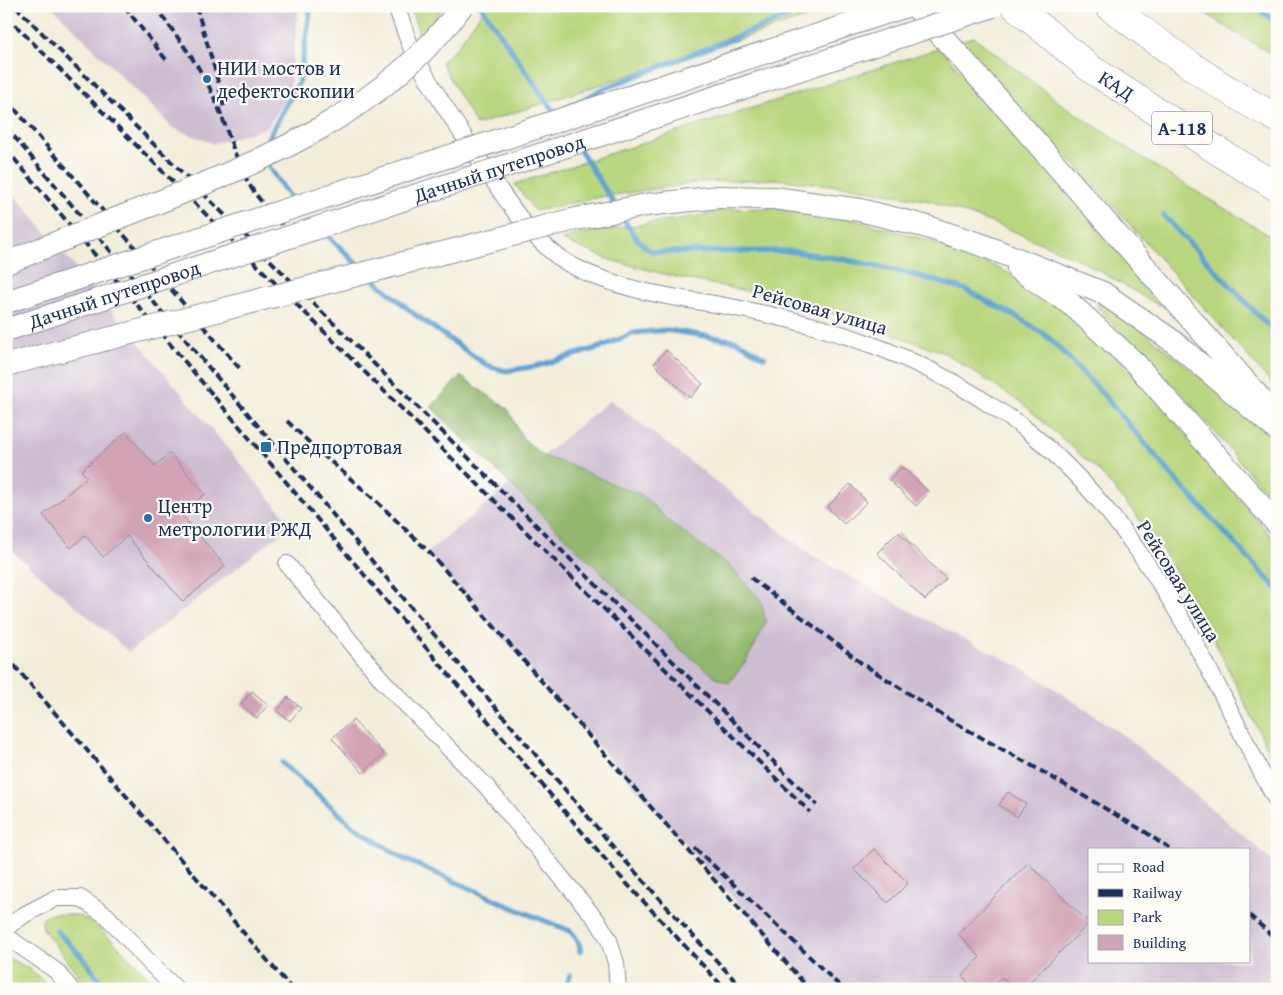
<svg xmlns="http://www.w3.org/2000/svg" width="1283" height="995" viewBox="0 0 1283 995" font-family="'Gentium Book Plus',serif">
<rect width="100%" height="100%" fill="#fdfcf7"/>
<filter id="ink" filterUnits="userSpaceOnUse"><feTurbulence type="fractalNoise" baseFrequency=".02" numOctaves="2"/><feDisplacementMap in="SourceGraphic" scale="10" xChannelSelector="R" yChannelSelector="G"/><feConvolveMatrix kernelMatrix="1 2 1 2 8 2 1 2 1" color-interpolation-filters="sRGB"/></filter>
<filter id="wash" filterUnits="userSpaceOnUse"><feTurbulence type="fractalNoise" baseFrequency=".0096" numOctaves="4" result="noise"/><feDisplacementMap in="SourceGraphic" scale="20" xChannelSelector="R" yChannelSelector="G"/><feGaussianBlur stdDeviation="1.12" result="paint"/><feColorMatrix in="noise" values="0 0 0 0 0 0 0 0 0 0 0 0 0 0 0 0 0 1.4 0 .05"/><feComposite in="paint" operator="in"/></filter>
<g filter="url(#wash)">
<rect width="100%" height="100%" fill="#f3eeda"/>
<path fill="#cdbed2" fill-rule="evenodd" d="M51 6H299L289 94 267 127 214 144 173 128Z
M6 185 292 525 129 652 6 546Z
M610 400 810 554 914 613 1030 672 1126 737 1198 797 1277 865V989H814L427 553ZM1089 849H1249V961H1089Z"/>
<path fill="#b9d77e" stroke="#6a836e" d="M410 6H445L420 37Z
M486 6H842L476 125 441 62 457 47Z
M1195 6H1277V57L1229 29Z
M974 37 1060 103 1164 172 1277 240V389L1130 225 960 41Z
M940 48 1162 301 1160 306 1080 260 1004 227 930 201 849 187 774 179 702 182 600 197 535 211 515 184Z
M773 208 856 220 920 238 972 256 1034 285 1124 364 1185 434 1277 543V768L1203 618 1156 539 1099 471 1023 404 945 353 799 301 680 278 610 260 562 240 577 234 704 215 722 209Z
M1105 300 1277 439V505L1184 396 1117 329 1099 309 1097 304 1101 301Z
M53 914 72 915 79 916 93 923 111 939 160 989H89L43 929 42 922 44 916Z
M6 957 29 968 51 989H6Z"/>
<path fill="#92b86d" stroke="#567466" d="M460 376 508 409 522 437 543 456 573 466 619 487 641 494 672 524 730 566 761 600 766 622 755 645 745 662 729 683 717 678 680 649 431 407Z"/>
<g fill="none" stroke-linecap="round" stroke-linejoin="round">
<path stroke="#5ea4d4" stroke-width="5.5" d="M481 6 556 115
M1253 6 1277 22
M571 106 603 89 805 10
M578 147 615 205
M259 150 267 140 299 82 311 6
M265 161 289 196 294 202
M621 215C630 229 638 244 653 252L790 251 842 259 908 273 964 289 1019 318 1048 337 1102 393 1176 480 1277 589
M1164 216 1277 335
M324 232 362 269
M371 277 413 313 455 343 488 366 506 371 537 366 601 347 634 333 667 330 737 341 764 357
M282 763 353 826 402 858 516 909 570 931C576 937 580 942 580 951
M57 931 84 959 106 989
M566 989 570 975"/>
</g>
<g id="blocks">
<path fill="#d2a3b5" d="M666 350 703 384 690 398 654 364Z
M126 432 155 466 170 453 205 494 181 514 225 566 183 602 127 536 103 557 85 535 71 548 43 515 87 477 81 471Z
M902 467 929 492 916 506 889 480Z
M850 484 867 502 844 524 827 507Z
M898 532 946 579 925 600 877 553Z
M252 691 268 705 257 718 241 704Z
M288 697 301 708 290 721 277 711Z
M353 720 384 754 363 773 332 738Z
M1008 792 1026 804 1017 817 999 805Z
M874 849 908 883 888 903 854 869Z
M1028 863 1089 923 1023 989H1013L1002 977 991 989H975L962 976 980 957 958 934Z"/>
</g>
</g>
<g filter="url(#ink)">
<use href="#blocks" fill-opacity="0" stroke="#878e9c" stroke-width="1"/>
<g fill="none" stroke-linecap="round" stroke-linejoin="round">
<g stroke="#878e9c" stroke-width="18">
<path id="street" d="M396 6C402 22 407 39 414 54 432 89 455 123 477 156 502 193 531 243 571 265 622 293 685 298 741 309 833 327 914 354 992 406 1001 412 1010 418 1019 424 1099 485 1158 572 1204 660 1220 690 1235 720 1250 750 1259 767 1267 785 1277 801
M287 564 383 681 486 786 599 923 609 940 616 963 618 989
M6 928 24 915 56 898H80L107 916 148 961 176 989
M6 936 56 971 71 989"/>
</g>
<g stroke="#878e9c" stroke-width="24">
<path id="secondary" d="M915 6 1015 118 1266 405
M719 197 774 198 860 210 924 226 982 245 1103 293 1174 342 1277 430
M1018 269 1072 305 1135 363 1277 524"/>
</g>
<g stroke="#878e9c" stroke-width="29">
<g id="highway">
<path id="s1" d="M1015 6 1091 69 1232 160 1277 187"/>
<path d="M1109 6C1163 46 1217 87 1277 118"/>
</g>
</g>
<use href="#street" stroke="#fff" stroke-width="16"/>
<use href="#secondary" stroke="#fff" stroke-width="22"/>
<use href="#highway" stroke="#fff" stroke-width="28"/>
<path stroke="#1b2f5e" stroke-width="4" stroke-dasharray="8 4" stroke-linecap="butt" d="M15 6 817 805
M124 6 168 62
M155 6C174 33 199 64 212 93 227 124 234 160 252 189 261 202 271 213 282 225
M196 6 215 70 224 107
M6 16 518 524 810 812
M6 99 242 371
M6 127 621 856 684 926 743 989
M6 149 350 558 616 872 725 989
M287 421 315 448 374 499 431 554 809 989
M751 578 860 662 948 719 1036 768 1147 833 1169 849
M6 656 292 989
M695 848 785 933 843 989
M1249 915 1277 940"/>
<g stroke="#878e9c" stroke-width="24" stroke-linecap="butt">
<g id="secondary-bridge">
<path d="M6 263C55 243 105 223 154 204 268 159 387 109 462 6"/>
<path d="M6 302 906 6"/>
<path id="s2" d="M6 330 993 6"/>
<path d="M6 365 571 220 646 205 719 197"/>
</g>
</g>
<use href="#secondary-bridge" stroke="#fff" stroke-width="22"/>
</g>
</g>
<g fill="#1f6fb2" stroke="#fdfcf7" stroke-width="2">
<circle cx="207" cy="79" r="5"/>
<rect x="260" y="441" width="12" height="12" rx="2.5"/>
<circle cx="148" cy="518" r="5"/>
</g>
<g text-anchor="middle" stroke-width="4.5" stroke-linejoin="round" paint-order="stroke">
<rect fill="#fdfcf7" stroke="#5f6c8c" stroke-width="1" x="1152" y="111.5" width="60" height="33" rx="4"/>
<g font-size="19" font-weight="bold" fill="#1b2f5e">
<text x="1182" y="135">А-118</text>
</g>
<g font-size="20" fill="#1b2f5e" stroke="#fdfcf7" text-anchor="start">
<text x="217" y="75">НИИ мостов и<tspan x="217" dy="23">дефектоскопии</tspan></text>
<text x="277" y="454">Предпортовая</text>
<text x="158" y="513">Центр<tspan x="158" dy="23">метрологии РЖД</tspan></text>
</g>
<g font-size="20" fill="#1b2f5e" stroke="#fdfcf7">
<text dy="7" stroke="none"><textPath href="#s1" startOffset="129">КАД</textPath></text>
<text dy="7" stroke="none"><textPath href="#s2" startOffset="519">Дачный путепровод</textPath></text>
<text dy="7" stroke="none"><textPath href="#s2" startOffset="114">Дачный путепровод</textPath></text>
<text transform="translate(820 309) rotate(16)" y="7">Рейсовая улица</text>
<text transform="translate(1179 581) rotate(58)" y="7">Рейсовая улица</text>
</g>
</g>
<rect width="1283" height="995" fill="none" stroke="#fdfcf7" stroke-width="25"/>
<rect x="1088" y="848" width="162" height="115" fill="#fdfcf7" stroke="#a3aaba"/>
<rect x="1098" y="864" width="25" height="8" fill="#ffffff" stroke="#a3aaba"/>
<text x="1133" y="872" font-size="15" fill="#1b2f5e">Road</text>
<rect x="1098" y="889" width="25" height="8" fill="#1b2f5e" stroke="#a3aaba"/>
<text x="1133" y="898" font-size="15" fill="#1b2f5e">Railway</text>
<rect x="1098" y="910" width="25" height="15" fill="#b9d77e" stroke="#a3aaba"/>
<text x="1133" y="922" font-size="15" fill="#1b2f5e">Park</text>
<rect x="1098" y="935" width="25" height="15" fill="#d2a3b5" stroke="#a3aaba"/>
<text x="1133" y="948" font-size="15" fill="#1b2f5e">Building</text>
</svg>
